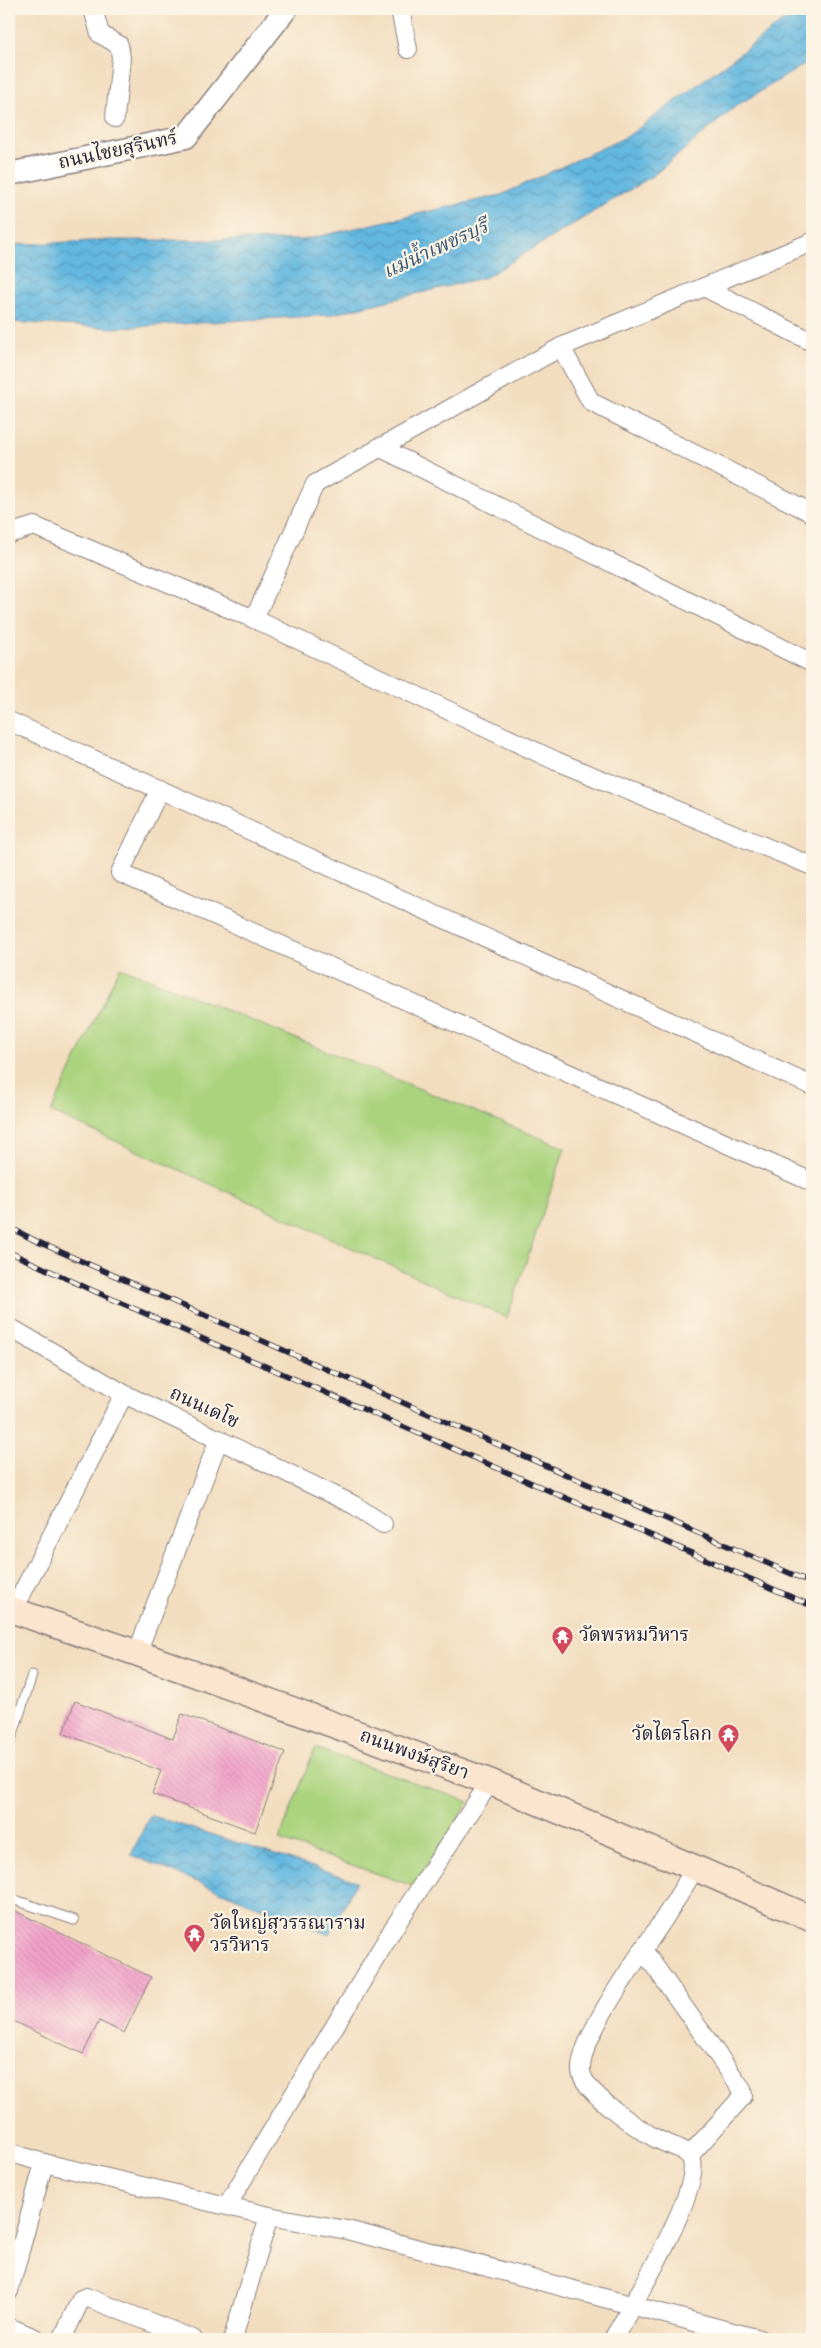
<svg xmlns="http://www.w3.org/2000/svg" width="821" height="2348" font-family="Vollkorn,'Noto Serif Thai',serif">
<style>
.green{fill:#aad37e;stroke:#667a5c}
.water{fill:url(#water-waves);stroke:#426d8e}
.building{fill:url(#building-back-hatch)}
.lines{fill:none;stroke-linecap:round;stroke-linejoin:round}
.service-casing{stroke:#8a807d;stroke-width:11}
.minor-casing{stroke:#8a807d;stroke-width:20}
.tertiary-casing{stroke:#8a807d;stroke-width:25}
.secondary-casing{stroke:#8a807d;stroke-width:28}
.service{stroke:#fff;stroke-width:9}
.minor{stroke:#fff;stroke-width:18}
.tertiary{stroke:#fff;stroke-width:22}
.secondary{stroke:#fce5cf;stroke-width:25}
.rail-casing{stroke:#22223b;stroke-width:5.5}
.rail{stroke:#fcf5e5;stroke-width:4;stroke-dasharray:11;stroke-linecap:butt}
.labels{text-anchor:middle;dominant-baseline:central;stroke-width:4.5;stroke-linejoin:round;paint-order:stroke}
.street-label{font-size:19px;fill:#22223b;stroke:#fcf5e5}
.poi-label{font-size:19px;fill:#22223b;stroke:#fcf5e5;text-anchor:start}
.water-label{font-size:20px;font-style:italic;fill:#395675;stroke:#fcf5e5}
</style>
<defs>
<pattern id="water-waves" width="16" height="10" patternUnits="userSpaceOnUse" patternTransform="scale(1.25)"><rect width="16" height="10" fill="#63b8e0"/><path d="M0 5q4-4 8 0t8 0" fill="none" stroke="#5195b7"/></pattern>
<pattern id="building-back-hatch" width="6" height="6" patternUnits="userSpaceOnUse" patternTransform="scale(1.25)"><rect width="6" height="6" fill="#f2a3ca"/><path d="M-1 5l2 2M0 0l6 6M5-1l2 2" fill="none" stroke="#cf8cae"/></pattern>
</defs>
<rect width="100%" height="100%" fill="#fcf5e5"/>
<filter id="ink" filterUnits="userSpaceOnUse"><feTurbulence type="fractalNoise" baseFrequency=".02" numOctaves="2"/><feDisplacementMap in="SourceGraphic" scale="10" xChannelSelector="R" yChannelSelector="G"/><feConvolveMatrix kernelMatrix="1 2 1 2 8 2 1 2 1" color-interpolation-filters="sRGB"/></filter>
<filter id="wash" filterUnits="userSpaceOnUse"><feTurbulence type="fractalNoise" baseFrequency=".0096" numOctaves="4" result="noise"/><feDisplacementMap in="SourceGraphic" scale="20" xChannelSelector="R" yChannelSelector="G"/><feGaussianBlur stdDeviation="1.12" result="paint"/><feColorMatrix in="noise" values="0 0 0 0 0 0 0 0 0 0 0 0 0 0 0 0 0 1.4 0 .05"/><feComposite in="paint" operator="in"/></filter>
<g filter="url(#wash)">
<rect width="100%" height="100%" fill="#f3ddbf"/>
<g class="green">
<polygon points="120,967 565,1148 507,1318 51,1112"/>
<polygon points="315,1748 469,1802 413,1886 279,1840"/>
</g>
<g class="water">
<polygon points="800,9 812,9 812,60 736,106 654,175 486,277 329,315 114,328 9,322 9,245 110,240 303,240 501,195 628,136"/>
<polygon points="150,1815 357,1881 329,1935 131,1855"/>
</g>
<g id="blocks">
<g class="building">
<polygon points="75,1701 173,1739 182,1714 285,1752 255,1832 152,1794 161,1771 63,1733"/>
<polygon points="9,1908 151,1977 124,2033 99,2021 83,2054 9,2019"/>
</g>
</g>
</g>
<g filter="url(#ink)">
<use href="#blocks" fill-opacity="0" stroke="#8a807d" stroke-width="1"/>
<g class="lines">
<defs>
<g id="service">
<polyline points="9,1746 32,1675"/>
<polyline points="9,1898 74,1920"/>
</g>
<g id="minor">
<polyline points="93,9 100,34 119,45 121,58 115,118"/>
<polyline points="400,9 408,49"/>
<polyline points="704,287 812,342"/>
<polyline points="561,347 591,402 812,513"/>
<polyline points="379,447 812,663"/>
<polyline points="9,534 34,526 254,619 556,761 812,866"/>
<polyline points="254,619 315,484 561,347 812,242"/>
<polyline points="9,721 812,1086"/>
<polyline points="160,789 120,873 812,1182"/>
<polyline points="9,1327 124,1394 354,1505 383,1524"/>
<polyline points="13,1611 124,1394"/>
<polyline points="137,1653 219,1439"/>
<polyline points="643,1950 742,2089 743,2096 690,2155"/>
<polyline points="9,2152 44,2163 269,2216 347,2230 759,2339"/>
<polyline points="228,2204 393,1929 490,1782"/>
<polyline points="9,2291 44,2163"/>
<polyline points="9,2327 37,2339"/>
<polyline points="62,2339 81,2299 86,2297 193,2339"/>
<polyline points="237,2339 233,2338 269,2216"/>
<path d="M613,2339C631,2308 700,2193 692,2161C689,2148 666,2145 655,2138C637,2128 583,2092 581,2071C579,2040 633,1965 651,1938C667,1915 681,1892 695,1868"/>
</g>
<polyline id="tertiary" points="9,174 186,137 286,9"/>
<polyline id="secondary" points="9,1609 137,1653 490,1782 695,1868 812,1919"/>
</defs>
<use href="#service" class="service-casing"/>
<use href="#minor" class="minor-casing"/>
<use href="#tertiary" class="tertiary-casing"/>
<use href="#secondary" class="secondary-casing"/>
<use href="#service" class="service"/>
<use href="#minor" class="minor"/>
<use href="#tertiary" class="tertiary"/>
<use href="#secondary" class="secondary"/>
<defs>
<g id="rail">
<polyline points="9,1227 36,1241 812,1583"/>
<polyline points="9,1252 87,1288 812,1606"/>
</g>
</defs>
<use href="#rail" class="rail-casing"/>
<use href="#rail" class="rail"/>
</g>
</g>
<defs>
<symbol id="temple-pin" viewBox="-11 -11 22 30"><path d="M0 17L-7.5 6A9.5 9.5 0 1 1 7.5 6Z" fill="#d1495b" stroke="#fcf5e5"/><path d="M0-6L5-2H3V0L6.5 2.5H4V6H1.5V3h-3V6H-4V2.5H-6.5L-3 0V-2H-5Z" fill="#fff"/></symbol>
</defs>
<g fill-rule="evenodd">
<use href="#temple-pin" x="550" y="1624" width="25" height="34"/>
<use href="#temple-pin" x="716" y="1722" width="25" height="34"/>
<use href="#temple-pin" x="182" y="1922" width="25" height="34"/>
</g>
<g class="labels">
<g class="street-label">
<text transform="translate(118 151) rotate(-12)">ถนนไชยสุรินทร์</text>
<text transform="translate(204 1408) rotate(25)">ถนนเดโช</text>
<text transform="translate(414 1755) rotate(20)">ถนนพงษ์สุริยา</text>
</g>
<g class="poi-label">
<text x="579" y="1636">วัดพรหมวิหาร</text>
<text x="712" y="1735" text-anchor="end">วัดไตรโลก</text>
<text x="210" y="1924">วัดใหญ่สุวรรณาราม<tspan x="210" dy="22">วรวิหาร</tspan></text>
</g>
<g class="water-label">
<text transform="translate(436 250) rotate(-25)">แม่น้ำเพชรบุรี</text>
</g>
</g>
<rect width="821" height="2348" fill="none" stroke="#fcf5e5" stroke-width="30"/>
</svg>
